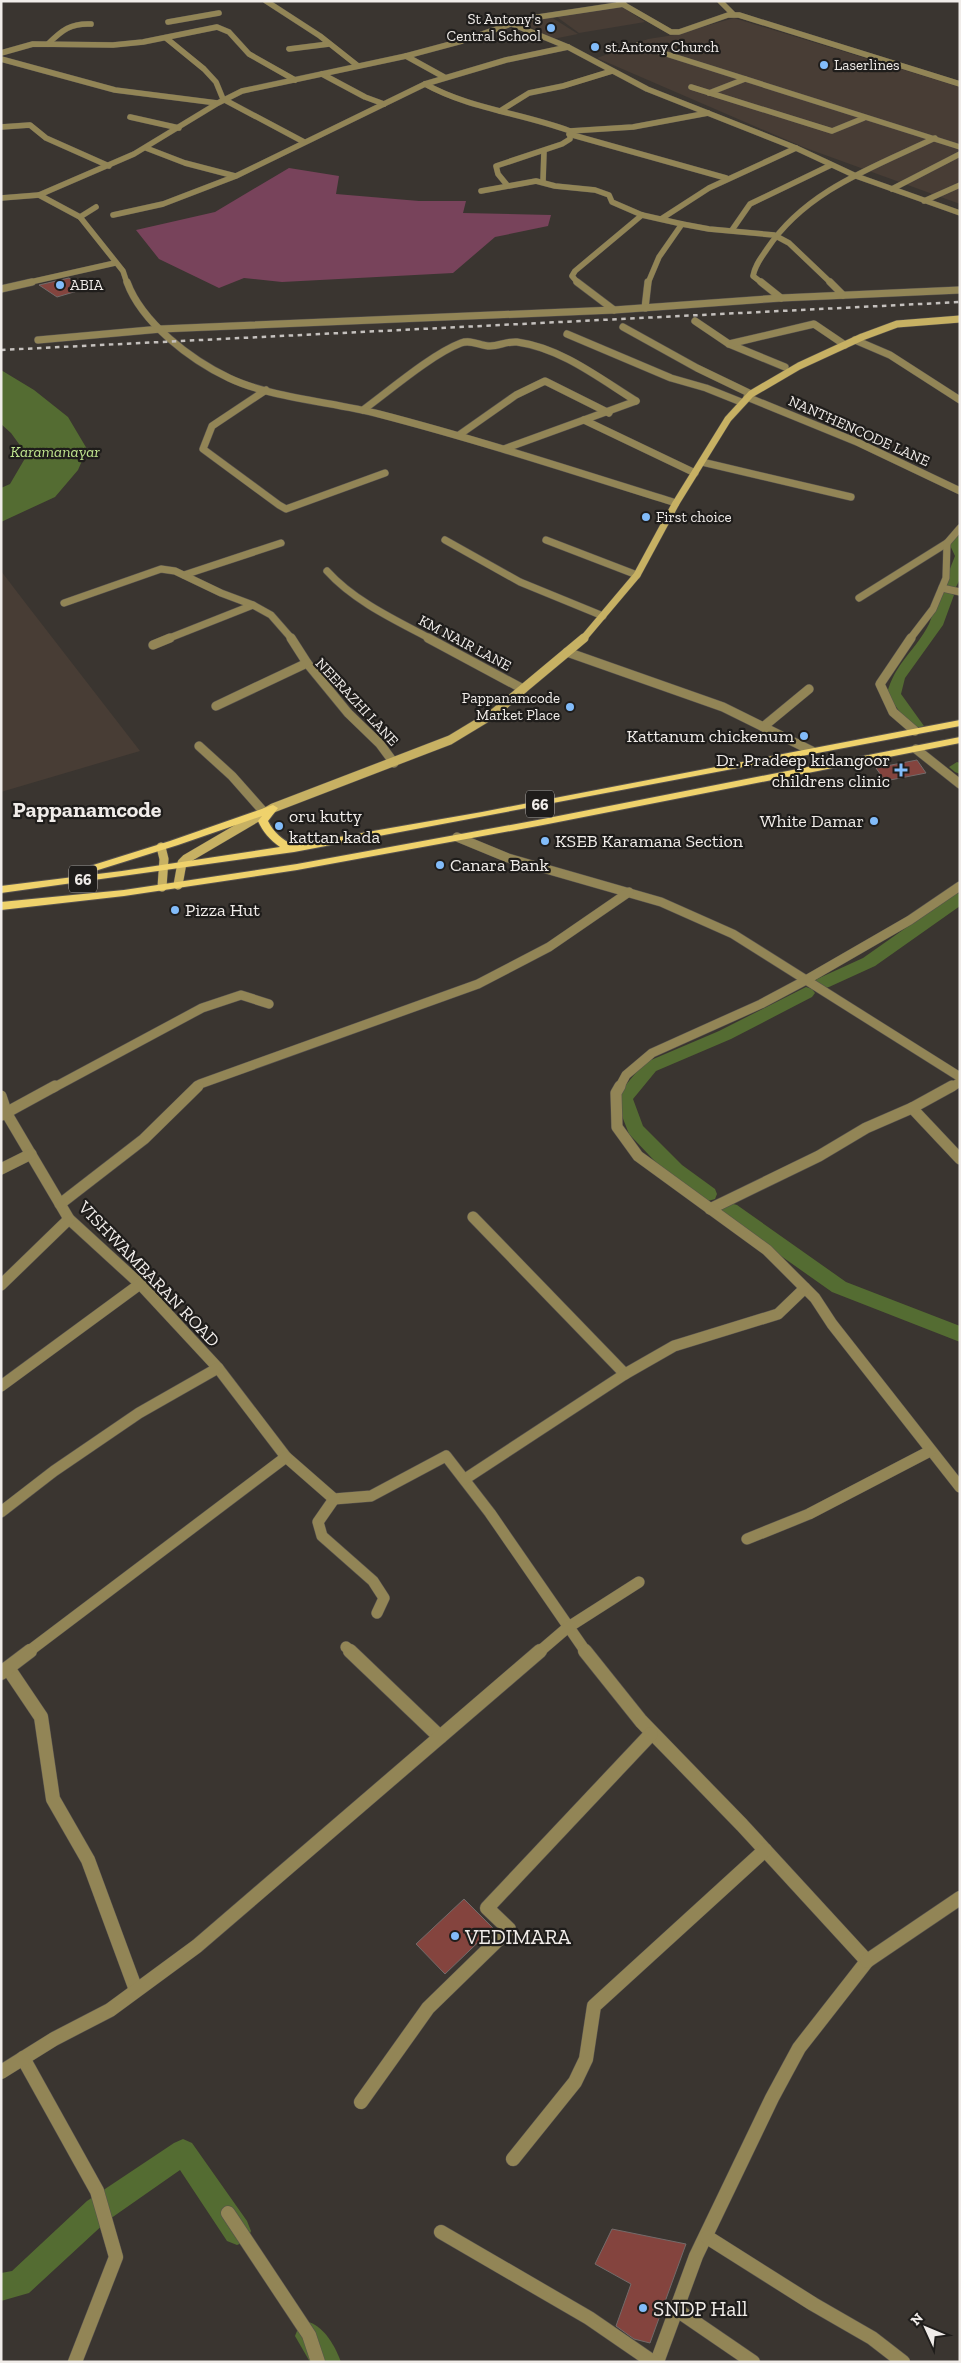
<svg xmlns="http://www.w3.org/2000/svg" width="961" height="2363" font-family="'Zilla Slab',serif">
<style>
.built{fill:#483d35}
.green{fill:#78435b}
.water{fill:#546c32}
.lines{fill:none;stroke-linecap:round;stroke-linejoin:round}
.canal{fill:#546c32;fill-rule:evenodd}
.building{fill:#84443e;stroke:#736b6a}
.minor-far4-casing{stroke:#57524e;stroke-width:6}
.minor-far3-casing{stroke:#57524e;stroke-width:8}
.minor-far2-casing{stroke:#57524e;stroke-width:10}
.minor-far1-casing{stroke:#57524e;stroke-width:12}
.minor-casing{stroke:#57524e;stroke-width:15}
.tertiary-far1-casing{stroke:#57524e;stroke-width:6}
.tertiary-casing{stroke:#57524e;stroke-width:8}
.secondary-far1-casing{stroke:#57524e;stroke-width:8}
.secondary-casing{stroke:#57524e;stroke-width:10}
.primary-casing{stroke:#57524e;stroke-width:2}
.minor-far4{stroke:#928556;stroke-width:5.5}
.minor-far3{stroke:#928556;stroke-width:7}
.minor-far2{stroke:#928556;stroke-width:9}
.minor-far1{stroke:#928556;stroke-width:11}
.minor{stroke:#928556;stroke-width:14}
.tertiary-far1{stroke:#928556;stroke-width:5.5}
.tertiary{stroke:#928556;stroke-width:7}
.secondary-far1{stroke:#c7b163;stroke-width:7}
.secondary{stroke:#c7b163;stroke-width:9}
.primary{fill:#efd26c;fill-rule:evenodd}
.rail{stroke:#c4c0bd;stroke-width:2.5;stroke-dasharray:4.5 4.5;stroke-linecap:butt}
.poi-dot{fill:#82bcfa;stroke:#1f1d1b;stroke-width:2}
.labels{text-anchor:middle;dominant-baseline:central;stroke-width:4.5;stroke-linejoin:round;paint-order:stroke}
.far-poi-label{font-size:15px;fill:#f0ece9;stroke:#1f1d1b;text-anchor:start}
.far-street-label{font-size:15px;fill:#f0ece9;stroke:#1f1d1b}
.far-water-label{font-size:16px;font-style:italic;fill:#bee38d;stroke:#1f1d1b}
.shield{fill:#1f1d1b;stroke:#b1aeab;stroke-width:1}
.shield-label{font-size:16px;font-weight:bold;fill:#f0ece9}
.poi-label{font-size:18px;fill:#f0ece9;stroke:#1f1d1b;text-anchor:start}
.street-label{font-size:18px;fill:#f0ece9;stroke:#1f1d1b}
.near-poi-label{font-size:21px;fill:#f0ece9;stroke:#1f1d1b;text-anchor:start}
.district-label{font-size:22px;font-weight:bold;fill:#f0ece9;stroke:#1f1d1b}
</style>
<rect width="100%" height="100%" fill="#3a3530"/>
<g class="built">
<polygon points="623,7 645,22 579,33 557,17"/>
<polygon points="551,17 578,34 553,39 523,23"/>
<polygon points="734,18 960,87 960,204 803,147 597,58 648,39 674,35"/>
<polygon points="1,571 27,605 140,751 1,792"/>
</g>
<polygon class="green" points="289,168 339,176 336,194 419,201 466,201 463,213 551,215 548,226 495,237 453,273 282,282 244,278 219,288 159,259 136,230 215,212"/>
<polygon class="water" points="1,370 34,390 68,417 87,449 78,470 55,497 1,522 1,488 10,484 27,455 11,433 1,424"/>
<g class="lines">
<g class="canal">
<polygon points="960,535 960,579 956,587 951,588 944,584 955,556 949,543 955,536"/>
<path d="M947,591L954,595L943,625L905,678L901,694L924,726L917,730L912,729L887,694C894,664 916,650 929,624C934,614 935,594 947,591Z"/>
<polygon points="957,762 960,763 960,774 955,772 949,767"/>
<polygon points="960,893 960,906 875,966 829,987 823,989 817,987 814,983 817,979 863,958 954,894"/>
<polygon points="806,987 812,989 815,993 812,997 731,1039 656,1071 633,1099 643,1126 682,1165 715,1189 717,1194 715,1199 708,1201 701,1199 668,1175 629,1134 615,1098 644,1063 719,1031"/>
<polygon points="730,1203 737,1205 846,1282 960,1326 960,1342 832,1292 723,1215 721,1210 723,1205"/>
<polygon points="183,2139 192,2143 247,2221 251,2231 247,2241 237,2245 227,2241 180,2170 107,2221 29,2293 1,2301 1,2273 12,2271 87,2201 174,2143"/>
<path d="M309,2322C325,2328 335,2346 341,2362H310L295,2336L299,2326Z"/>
</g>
</g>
<g class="building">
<polygon points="69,278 84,289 57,297 39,285"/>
<polygon points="917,760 926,773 885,781 876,768"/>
<polygon points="464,1899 493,1928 445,1974 416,1944"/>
<polygon points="612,2229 686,2244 650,2343 634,2339 616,2326 631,2284 595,2264"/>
</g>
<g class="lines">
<defs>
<g id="minor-far4">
<polyline points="266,1 320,36 358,66"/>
<polyline points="720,1 733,14"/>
<polyline points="168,22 219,13"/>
<polyline points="512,24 568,47 647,89 796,148 856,176 960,213"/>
<polyline points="166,38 204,69 216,82 223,99 304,142"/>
<path d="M48,44C62,30 71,23 91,24"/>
<polyline points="638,45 960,147"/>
<polyline points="289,49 329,44"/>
<polyline points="1,53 33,44 113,45 143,42 217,27 229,32 249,54 295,80"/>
<polyline points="406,56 444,77"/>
<polyline points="1,59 115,90 217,103"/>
<polyline points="322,74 365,97 384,104"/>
<path d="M425,84C470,109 522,113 570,131V139L562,144L496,166L498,174L507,185"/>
<polyline points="691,87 832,131 864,118"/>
<polyline points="709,93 745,79"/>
<polyline points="500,111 529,93 563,86 612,71"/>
<polyline points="130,117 179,128"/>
<polyline points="1,127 30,125 46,138 109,166"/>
<polyline points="570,131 633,127 708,113"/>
<polyline points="569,134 726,178"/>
<polyline points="146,148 185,163 235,176"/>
<polyline points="543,181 544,151"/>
<polyline points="892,189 960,154"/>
<polyline points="481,191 536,181 555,186 595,190 609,195 612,202 642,215 682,224 709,229 774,235 789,243 831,283"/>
<polyline points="1,198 39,195"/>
<polyline points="924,201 960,185"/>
<polyline points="113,215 163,204 236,176 425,84 506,60 568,47"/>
<polyline points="80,217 96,207"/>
<polyline points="661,219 709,188 796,148"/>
<polyline points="732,230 750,204 831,165"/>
<polyline points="26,283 115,263"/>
<polyline points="578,283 572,276 575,271 642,215"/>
<polyline points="648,283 659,257 682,224"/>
<path d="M762,283L753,276C755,265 761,258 767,249C806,190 874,167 935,138"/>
</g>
<g id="minor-far3">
<polyline points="577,282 614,310"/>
<polyline points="761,282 781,298"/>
<polyline points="830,282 843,295"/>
<polyline points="1,289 32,282"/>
<polyline points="645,308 648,282"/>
<polyline points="695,321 729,344 785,367"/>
<polyline points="623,327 697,368 751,394"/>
<polyline points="567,334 671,378 706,388 741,402"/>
<polyline points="38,340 161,329 614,310 781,298 960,290"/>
<polyline points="855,340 890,355 960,400"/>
<polyline points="729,344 814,324 845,345"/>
<polyline points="266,390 212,426 203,449 279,505 286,509 385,473"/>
<polyline points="747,397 857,442 960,491"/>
<path d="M363,410C389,391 432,354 461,343C471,339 480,346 490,346C499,346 508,341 517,342C561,348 599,378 636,401"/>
<polyline points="584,420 695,473"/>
<polyline points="459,435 516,395 545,381 609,413"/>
<polyline points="504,449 636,401"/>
<polyline points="702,462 851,497"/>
<polyline points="445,540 520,582 603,616"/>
<polyline points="546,540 637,575"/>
<path d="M327,571C354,601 395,620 431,639"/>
<polyline points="184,575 281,543"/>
<polyline points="942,588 960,592"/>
<polyline points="859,598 947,543"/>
<polyline points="64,603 161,569 175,571 221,593 253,605"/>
<polyline points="167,639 253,605 271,615 292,639"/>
<polyline points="910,639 933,609 946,578 947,543 960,528"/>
</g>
<g id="minor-far2">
<polyline points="291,638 307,663"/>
<polyline points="428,638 523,689"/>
<polyline points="911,638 880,684 893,712 915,731"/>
<polyline points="153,645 170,638"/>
<polyline points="567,652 723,707 812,751"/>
<polyline points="216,706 307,663 348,713 380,744 394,763"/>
<polyline points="763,727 809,689"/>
<polyline points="199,746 232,776 263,811"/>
<polyline points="916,749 960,784"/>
<polyline points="457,837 508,858 661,902 733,934 960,1077"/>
<polyline points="53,1088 202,1008 241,995 269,1004"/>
<polyline points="196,1088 200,1084 478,984 549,947 629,892"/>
<polyline points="619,1088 626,1075 652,1053 761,1004 806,980 910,920 960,886"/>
<polyline points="950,1088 960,1082"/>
</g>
<g id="minor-far1">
<polyline points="1,1096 7,1114 69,1219 140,1284 218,1368 286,1457 334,1499 371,1496 446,1456 490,1513 586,1652"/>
<polyline points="912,1108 960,1159"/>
<polyline points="2,1115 55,1086"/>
<polyline points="1,1169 31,1154"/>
<polyline points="60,1204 144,1139 198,1086"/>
<polyline points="710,1209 819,1156 866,1128 912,1108 952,1086"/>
<polyline points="473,1217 625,1374"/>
<polyline points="1,1285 69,1219"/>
<polyline points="805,1288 815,1298 832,1324 960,1487"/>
<polyline points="1,1386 140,1284"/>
<polyline points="465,1479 625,1374 674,1346 778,1314 805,1288 767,1250 638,1156 617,1127 616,1093 620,1086"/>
<polyline points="334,1499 318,1522 322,1536 373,1581 384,1598 377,1613"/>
<polyline points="1,1512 54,1471 139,1413 218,1368"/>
<polyline points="747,1539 809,1514 930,1451"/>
<polyline points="346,1647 352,1652"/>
<polyline points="28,1652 286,1457"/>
<polyline points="539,1652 567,1628 639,1582"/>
</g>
<g id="minor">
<polyline points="350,1651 440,1737"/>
<polyline points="585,1651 641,1721 742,1825 867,1961 799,2048 772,2098 696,2256 657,2362"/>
<polyline points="8,1668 41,1717 53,1799 88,1860 136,1990"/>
<polyline points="1,1673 30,1651"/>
<polyline points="867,1961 960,1898"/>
<polyline points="23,2058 97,2191 116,2257 75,2362"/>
<polyline points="1,2072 54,2039 110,2010 197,1946 540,1651"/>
<polyline points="361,2102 428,2008 509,1929 487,1908 651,1734"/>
<polyline points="513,2159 575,2082 586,2059 594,2006 765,1850"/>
<polyline points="228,2213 309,2335 318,2362"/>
<polyline points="441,2232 589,2318 653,2362"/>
<polyline points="707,2237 813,2304 872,2338 903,2362"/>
<polyline points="677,2310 753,2362"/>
</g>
<g id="tertiary-far1">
<polyline points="619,2 671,32 679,32 728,15 739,15 960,84"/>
<polyline points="127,283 123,271 80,217 39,195 134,154 218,103 242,91 406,56 462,41 525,19 624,4"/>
</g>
<path id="tertiary" d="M127,282C142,323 191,360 229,378C271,398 333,402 379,414C479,440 577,472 676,503"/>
<polyline id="secondary-far1" points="583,639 637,575 676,503 728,419 751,394 799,366 862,337 897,324 960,319"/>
<g id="secondary">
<polyline points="161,847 164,859 162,887"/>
<polyline points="178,885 182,863 186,859 273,808 450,740 493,714 584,638"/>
</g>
<g id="primary">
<path d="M960,720V726L294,852L1,893V886L122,871L280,847C270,840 263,832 258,821L262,816L178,845L82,875L78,876L73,873L74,871L170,841L273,805L278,808L268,821C274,833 282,839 293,845L482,812Z"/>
<polygon points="960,737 960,743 543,825 297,870 124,896 1,910 1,902 124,890 297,864 543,819"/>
</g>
</defs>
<use href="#minor-far4" class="minor-far4-casing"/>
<use href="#minor-far3" class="minor-far3-casing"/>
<use href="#minor-far2" class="minor-far2-casing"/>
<use href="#minor-far1" class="minor-far1-casing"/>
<use href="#minor" class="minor-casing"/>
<use href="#tertiary-far1" class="tertiary-far1-casing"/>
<use href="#tertiary" class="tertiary-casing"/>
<use href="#secondary-far1" class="secondary-far1-casing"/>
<use href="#secondary" class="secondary-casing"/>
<use href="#primary" class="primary-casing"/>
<use href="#minor-far4" class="minor-far4"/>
<use href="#minor-far3" class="minor-far3"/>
<use href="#minor-far2" class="minor-far2"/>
<use href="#minor-far1" class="minor-far1"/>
<use href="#minor" class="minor"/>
<use href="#tertiary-far1" class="tertiary-far1"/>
<use href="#tertiary" class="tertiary"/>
<use href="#secondary-far1" class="secondary-far1"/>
<use href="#secondary" class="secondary"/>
<use href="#primary" class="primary"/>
<polyline class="rail" points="1,350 960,302"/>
</g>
<g class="poi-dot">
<circle cx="551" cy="28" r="5"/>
<circle cx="595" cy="47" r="5"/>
<circle cx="824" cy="65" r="5"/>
<circle cx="60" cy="285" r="5"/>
<circle cx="646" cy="517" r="5"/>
<circle cx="570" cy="707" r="5"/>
<circle cx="804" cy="736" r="5"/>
<path d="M898.5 762.5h5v5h5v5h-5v5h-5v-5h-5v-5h5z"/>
<circle cx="874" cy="821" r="5"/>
<circle cx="279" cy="826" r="5"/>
<circle cx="545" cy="841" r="5"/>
<circle cx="440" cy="865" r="5"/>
<circle cx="175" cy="910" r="5"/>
<circle cx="455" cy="1936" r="5"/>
<circle cx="643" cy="2308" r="5"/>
</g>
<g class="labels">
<g class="far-poi-label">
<text x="541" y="19" text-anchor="end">St Antony's<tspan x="541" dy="17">Central School</tspan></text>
<text x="605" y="47">st.Antony Church</text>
<text x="834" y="65">Laserlines</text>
<text x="70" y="285">ABIA</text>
<text x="656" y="517">First choice</text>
<text x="560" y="698" text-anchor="end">Pappanamcode<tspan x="560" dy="17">Market Place</tspan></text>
</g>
<g class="far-street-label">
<text transform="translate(859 431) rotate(24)">NANTHENCODE LANE</text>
<text transform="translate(465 643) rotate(28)">KM NAIR LANE</text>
<text transform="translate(357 702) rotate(47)">NEERAZHI LANE</text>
</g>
<g class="far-water-label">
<text x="55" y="451">Karamanayar</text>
</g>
<g class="shield">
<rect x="526" y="790.5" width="28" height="27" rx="4"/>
<rect x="69" y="865.5" width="28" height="27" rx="4"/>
</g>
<g class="shield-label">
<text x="540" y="804">66</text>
<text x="83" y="879">66</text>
</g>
<g class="poi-label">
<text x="794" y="736" text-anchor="end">Kattanum chickenum</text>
<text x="890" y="760" text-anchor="end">Dr. Pradeep kidangoor<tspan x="890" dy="21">childrens clinic</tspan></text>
<text x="289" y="816">oru kutty<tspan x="289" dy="21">kattan kada</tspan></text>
<text x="864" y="821" text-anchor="end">White Damar</text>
<text x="555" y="841">KSEB Karamana Section</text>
<text x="450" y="865">Canara Bank</text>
<text x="185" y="910">Pizza Hut</text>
</g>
<g class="street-label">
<text transform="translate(149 1274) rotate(46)">VISHWAMBARAN ROAD</text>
</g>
<g class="near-poi-label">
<text x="465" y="1936">VEDIMARA</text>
<text x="653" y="2308">SNDP Hall</text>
</g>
<g class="district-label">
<text x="87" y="809">Pappanamcode</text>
</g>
</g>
<rect width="961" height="2363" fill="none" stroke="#f0ece9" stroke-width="5"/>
<g transform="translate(926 2328) rotate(314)" stroke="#1f1d1b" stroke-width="4" paint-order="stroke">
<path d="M0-4L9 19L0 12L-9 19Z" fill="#f0ece9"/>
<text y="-8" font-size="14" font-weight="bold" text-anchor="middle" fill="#f0ece9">N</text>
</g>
</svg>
